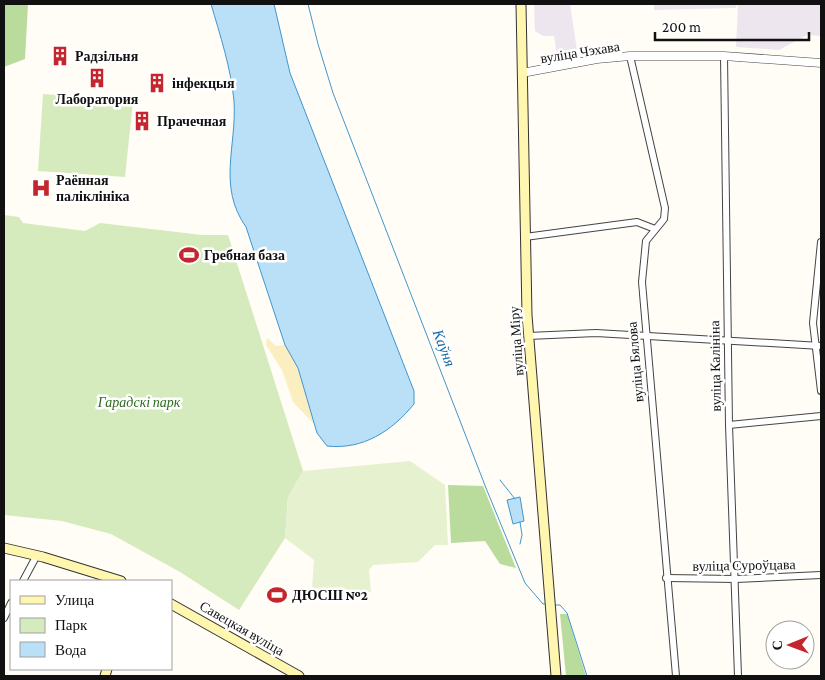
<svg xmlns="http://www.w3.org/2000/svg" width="825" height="680" font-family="'Crimson Pro',serif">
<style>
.industrial{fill:#eee6ef}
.green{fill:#d5ebbd}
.forest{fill:#b9dc9c}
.sand{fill:#fbeec1}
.pitch{fill:#e6f2cf}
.water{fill:#b9e0f7;stroke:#3f96cf}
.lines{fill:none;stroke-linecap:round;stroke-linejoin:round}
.stream{stroke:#3f96cf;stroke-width:1}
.minor-casing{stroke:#444;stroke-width:8}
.tertiary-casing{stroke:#444;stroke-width:9}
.secondary-casing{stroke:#333;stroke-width:11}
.minor{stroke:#fff;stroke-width:6}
.tertiary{stroke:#fff;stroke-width:8}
.secondary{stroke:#fff6b0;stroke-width:9}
.labels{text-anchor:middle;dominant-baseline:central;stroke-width:5;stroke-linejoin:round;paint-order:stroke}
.street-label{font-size:14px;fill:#111;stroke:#fff}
.poi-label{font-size:14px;font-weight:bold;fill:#111;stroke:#fff;text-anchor:start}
.park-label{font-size:14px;font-style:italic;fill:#2f6b1f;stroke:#fff}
.water-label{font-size:15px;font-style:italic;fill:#1768a6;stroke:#fff}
</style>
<rect width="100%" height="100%" fill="#fffdf5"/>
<g class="industrial">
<polygon points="534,4 570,4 578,57 558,62 554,36 543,36 535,31"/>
<polygon points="654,4 737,4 736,8 654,10"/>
<polygon points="738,4 821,4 821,36 807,35 779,50 736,47"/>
</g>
<g class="green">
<polygon points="43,94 133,101 125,177 38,171"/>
<polygon points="4,215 19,217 23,223 85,231 100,223 202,235 228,235 303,471 288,497 285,538 239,610 180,572 111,534 62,521 4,515"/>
</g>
<g class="forest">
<polygon points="4,4 28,4 25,59 4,67"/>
<polygon points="448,485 483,486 516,568 500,564 485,541 451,543"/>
<polygon points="560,614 567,614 586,676 566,676"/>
</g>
<polygon class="sand" points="267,338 276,346 285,345 298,368 314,424 293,402 282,370 266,345"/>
<polygon class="pitch" points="410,461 445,485 448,545 435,545 418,562 373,565 369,570 371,592 312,588 314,560 285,538 288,497 303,471"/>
<g class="water">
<path d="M211,4H274L290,73L414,391V404C392,431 363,450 327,446L317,433L298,368L285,345L246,227C217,186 237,146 234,101C231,68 220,35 211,4Z"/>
<polygon points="520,497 524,521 513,524 507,500"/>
</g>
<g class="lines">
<g class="stream">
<polyline points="308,4 318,44 333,93 486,488 525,583 543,604 546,604"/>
<polyline points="500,480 515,499"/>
<polyline points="520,522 522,535 520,544"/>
<polyline points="555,605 560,605 567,613 587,676"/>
</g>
<defs>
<g id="minor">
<polyline points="630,56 665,208 664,219 646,241 642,282 676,676"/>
<polyline points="724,56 729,425 738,676"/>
<polyline points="525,237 637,222 655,229"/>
<polyline points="821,242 813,323 821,391"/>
<polyline points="528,336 596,333 821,346"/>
<polyline points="729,425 821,416"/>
<polyline points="666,578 736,579 821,575"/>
<polyline points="23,581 37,555"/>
<polyline points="4,618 11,603"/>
</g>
<polyline id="tertiary" points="522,73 597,59 630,56 724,56 821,63"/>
<g id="secondary">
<polyline points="521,4 527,315 556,676"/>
<polyline points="4,548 43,557 121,581"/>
<polyline points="171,604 299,676"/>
<polyline points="105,676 107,669"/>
</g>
</defs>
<use href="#minor" class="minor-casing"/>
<use href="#tertiary" class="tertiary-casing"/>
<use href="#secondary" class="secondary-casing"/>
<use href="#minor" class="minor"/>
<use href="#tertiary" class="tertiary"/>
<use href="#secondary" class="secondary"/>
</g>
<defs>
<symbol id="building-bare" viewBox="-9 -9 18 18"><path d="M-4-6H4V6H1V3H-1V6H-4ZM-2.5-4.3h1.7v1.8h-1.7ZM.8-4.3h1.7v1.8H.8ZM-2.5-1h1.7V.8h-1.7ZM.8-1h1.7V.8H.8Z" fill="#c4262e" stroke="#fff" stroke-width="2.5" paint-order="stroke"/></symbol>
<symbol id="hospital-bare" viewBox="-9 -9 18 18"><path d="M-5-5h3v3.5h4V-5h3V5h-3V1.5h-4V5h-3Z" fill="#c4262e" stroke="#fff" stroke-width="2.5" paint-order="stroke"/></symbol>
<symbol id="stadium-bare" viewBox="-9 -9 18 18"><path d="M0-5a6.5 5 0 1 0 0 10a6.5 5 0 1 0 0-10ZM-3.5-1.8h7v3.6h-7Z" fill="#c4262e" stroke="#fff" stroke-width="2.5" paint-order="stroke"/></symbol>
</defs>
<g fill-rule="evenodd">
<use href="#building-bare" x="46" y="42" width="28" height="28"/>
<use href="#building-bare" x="83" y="64" width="28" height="28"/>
<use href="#building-bare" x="143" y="69" width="28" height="28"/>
<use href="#building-bare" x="128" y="107" width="28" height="28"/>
<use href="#hospital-bare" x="27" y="174" width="28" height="28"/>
<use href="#stadium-bare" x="175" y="241" width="28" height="28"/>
<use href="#stadium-bare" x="263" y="581" width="28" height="28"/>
</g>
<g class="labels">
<g class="street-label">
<text transform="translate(580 52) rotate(-9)">вуліца Чэхава</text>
<text transform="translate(516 341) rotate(-94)">вуліца Міру</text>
<text transform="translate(635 362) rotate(-95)">вуліца Бялова</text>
<text transform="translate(715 366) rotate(-91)">вуліца Калініна</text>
<text transform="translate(744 565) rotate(-1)">вуліца Суроўцава</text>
<text transform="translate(242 628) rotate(30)">Савецкая вуліца</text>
</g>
<g class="poi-label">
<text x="75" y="56">Радзільня</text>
<text x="172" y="83">інфекцыя</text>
<text x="97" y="99" text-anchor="middle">Лаборатория</text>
<text x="157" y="121">Прачечная</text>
<text x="56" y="180">Раённая<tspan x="56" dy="16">паліклініка</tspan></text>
<text x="204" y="255">Гребная база</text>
<text x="292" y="595">ДЮСШ №2</text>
</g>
<g class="park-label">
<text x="139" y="402">Гарадскі парк</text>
</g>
<g class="water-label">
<text transform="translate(444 348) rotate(69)">Каўня</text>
</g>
</g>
<rect width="825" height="680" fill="none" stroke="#111111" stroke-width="10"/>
<rect x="10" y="580" width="162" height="90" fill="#ffffff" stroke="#a0a0a0"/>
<rect x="20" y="596" width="25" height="8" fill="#fff6b0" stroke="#a0a0a0"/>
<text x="55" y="605" font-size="15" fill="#111111">Улица</text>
<rect x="20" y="618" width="25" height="15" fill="#d5ebbd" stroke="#a0a0a0"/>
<text x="55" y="630" font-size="15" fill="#111111">Парк</text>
<rect x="20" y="642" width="25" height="15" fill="#b9e0f7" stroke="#a0a0a0"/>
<text x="55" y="655" font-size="15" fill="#111111">Вода</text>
<g transform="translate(790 645) rotate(269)"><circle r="24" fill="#ffffff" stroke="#a0a0a0"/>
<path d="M0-4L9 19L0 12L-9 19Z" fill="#c4262e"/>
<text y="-8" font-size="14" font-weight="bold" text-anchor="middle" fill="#111111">С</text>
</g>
<path d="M655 32v8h154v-8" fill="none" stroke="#111111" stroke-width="2.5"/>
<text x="662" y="32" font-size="15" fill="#111111" stroke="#ffffff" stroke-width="4" paint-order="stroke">200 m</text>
</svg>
